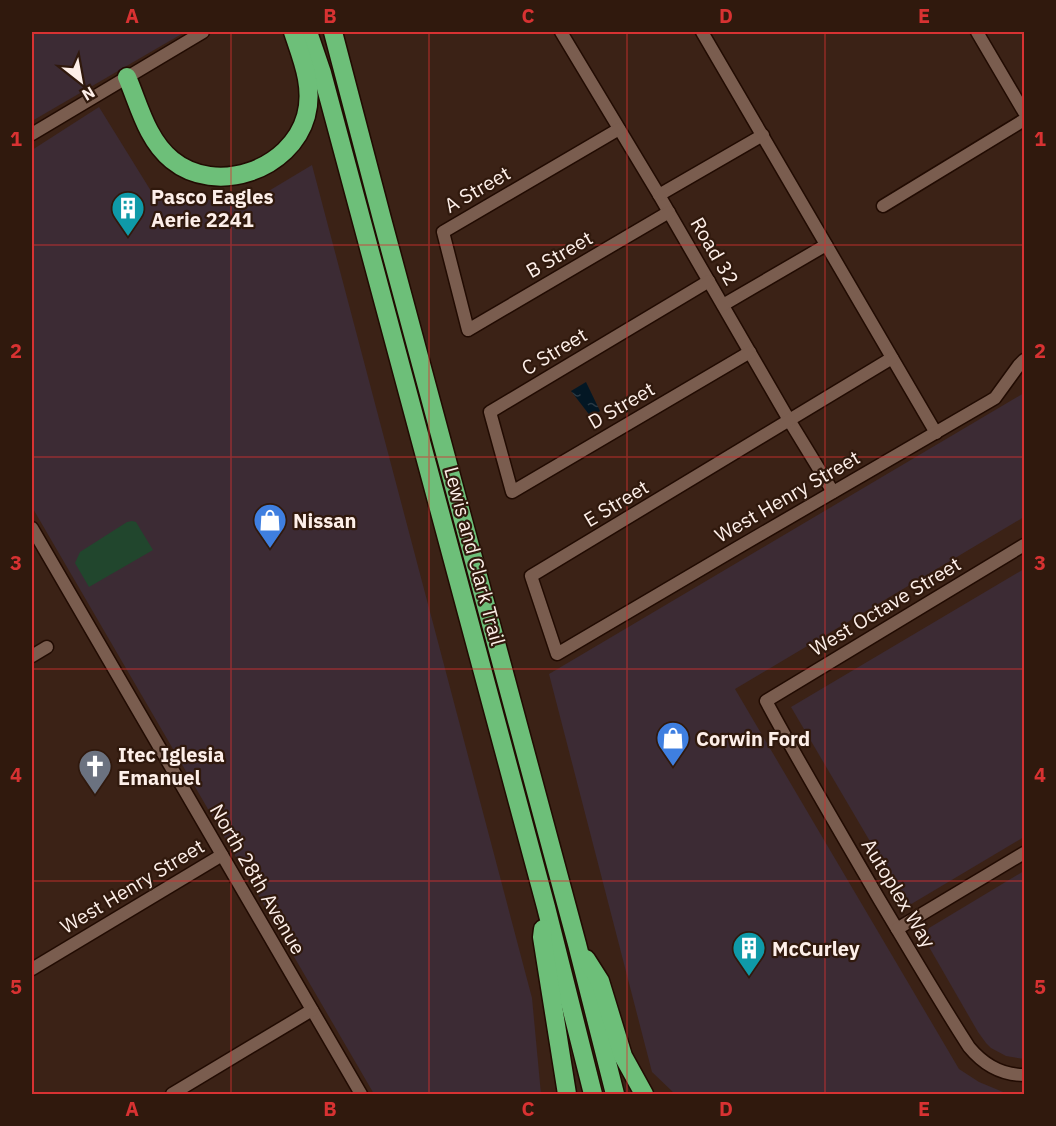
<svg xmlns="http://www.w3.org/2000/svg" width="1056" height="1126" font-family="'IBM Plex Sans',sans-serif">
<style>
.commercial{fill:#3c2b34}
.green{fill:#21462d}
.water{fill:url(#water-ripples)}
.lines{fill:none;stroke-linecap:round;stroke-linejoin:round}
.minor-casing{stroke:#210b02;stroke-width:15}
.highway-casing{stroke:#210b02;stroke-width:21}
.minor{stroke:#7a5d4f;stroke-width:12}
.highway{stroke:#6dbf79;stroke-width:18}
.grid{fill:none;stroke:#d83232;stroke-width:1.5;stroke-opacity:0.55}
.labels{text-anchor:middle;dominant-baseline:central;stroke-width:4.5;stroke-linejoin:round;paint-order:stroke}
.street-label{font-size:20px;fill:#fdefe9;stroke:#30190d}
.poi-label{font-size:20px;font-weight:bold;fill:#fdefe9;stroke:#30190d;text-anchor:start}
.neatline{fill:none;stroke:#d83232;stroke-width:2}
.grid-label{font-size:20px;text-anchor:middle;font-weight:bold;fill:#d83232}
</style>
<defs>
<pattern id="water-ripples" width="26" height="14" patternUnits="userSpaceOnUse" patternTransform="scale(1.5)"><rect width="26" height="14" fill="#031724"/><path d="M2 4q2-2 4 0t4 0M15 11q2-2 4 0t4 0" fill="none" stroke="#293944"/></pattern>
</defs>
<rect width="100%" height="100%" fill="#3b2216"/>
<g class="commercial">
<polygon points="32,32 185,32 32,121"/>
<polygon points="99,107 151,191 245,205 312,165 532,998 541,1094 374,1094 32,507 32,150"/>
<polygon points="1024,393 1024,517 735,689 959,1069 979,1082 1008,1094 675,1094 652,1072 549,674"/>
<polygon points="1024,569 1024,837 908,906 791,707"/>
<polygon points="1024,871 1024,1059 1006,1056 991,1048 986,1043 978,1032 925,940 929,928"/>
</g>
<polygon class="green" points="132,521 136,522 153,550 89,587 75,563 80,552 127,522"/>
<polygon class="water" points="586,382 600,411 591,417 571,391"/>
<g class="lines">
<defs>
<g id="minor">
<polyline points="561,32 659,195 789,420 833,492"/>
<polyline points="702,32 936,433"/>
<polyline points="977,32 1024,112"/>
<polyline points="619,129 443,232 468,330 669,212"/>
<polyline points="32,134 203,32"/>
<polyline points="659,195 763,135"/>
<polyline points="883,206 1024,120"/>
<polyline points="709,281 490,412 512,492 750,352"/>
<polyline points="723,305 826,245"/>
<polyline points="892,358 531,576 557,654 737,548 990,401 995,398 1019,365 1024,360"/>
<polyline points="32,528 361,1094"/>
<path d="M1024,545L766,701C802,768 841,833 879,899C909,949 938,999 969,1047C983,1064 1002,1075 1024,1075"/>
<polyline points="32,656 47,647"/>
<polyline points="897,929 1024,853"/>
<polyline points="32,969 222,855"/>
<polyline points="172,1094 312,1010"/>
</g>
<g id="highway">
<polyline points="308,32 322,73 546,907 593,1094"/>
<polyline points="333,32 382,219 577,944 615,1094"/>
<path d="M127,77C139,105 147,140 172,160C216,196 291,170 306,116C314,87 302,59 293,32"/>
<polyline points="543,929 542,937 567,1094"/>
<polyline points="586,959 600,981 623,1056 644,1094"/>
</g>
</defs>
<use href="#minor" class="minor-casing"/>
<use href="#highway" class="highway-casing"/>
<use href="#minor" class="minor"/>
<use href="#highway" class="highway"/>
</g>
<path class="grid" d="M231,32V1094M429,32V1094M627,32V1094M825,32V1094M32,245H1024M32,457H1024M32,669H1024M32,881H1024"/>
<defs>
<symbol id="building-pin" viewBox="-11 -11 22 30"><path d="M0 17L-7.5 6A9.5 9.5 0 1 1 7.5 6Z" fill="#0f9aa8" stroke="#30190d"/><path d="M-4-6H4V6H1V3H-1V6H-4ZM-2.5-4.3h1.7v1.8h-1.7ZM.8-4.3h1.7v1.8H.8ZM-2.5-1h1.7V.8h-1.7ZM.8-1h1.7V.8H.8Z" fill="#fff"/></symbol>
<symbol id="shop-pin" viewBox="-11 -11 22 30"><path d="M0 17L-7.5 6A9.5 9.5 0 1 1 7.5 6Z" fill="#3f7fe0" stroke="#30190d"/><path d="M-5-2.5h2.3a2.7 3.5 0 0 1 5.4 0H5L5.5 6h-11ZM-1.5-2.5h3a1.5 2.3 0 0 0-3 0Z" fill="#fff"/></symbol>
<symbol id="church-pin" viewBox="-11 -11 22 30"><path d="M0 17L-7.5 6A9.5 9.5 0 1 1 7.5 6Z" fill="#6b7280" stroke="#30190d"/><path d="M-1.2-6h2.4v3.5h3.3v2.4h-3.3V6h-2.4V-.1h-3.3v-2.4h3.3Z" fill="#fff"/></symbol>
</defs>
<g fill-rule="evenodd">
<use href="#building-pin" x="109" y="189" width="38" height="52"/>
<use href="#shop-pin" x="251" y="501" width="38" height="52"/>
<use href="#shop-pin" x="654" y="719" width="38" height="52"/>
<use href="#church-pin" x="76" y="747" width="38" height="52"/>
<use href="#building-pin" x="730" y="929" width="38" height="52"/>
</g>
<g class="labels">
<g class="street-label">
<text transform="translate(477 189) rotate(-30)">A Street</text>
<text transform="translate(715 251) rotate(60)">Road 32</text>
<text transform="translate(559 254) rotate(-30)">B Street</text>
<text transform="translate(554 351) rotate(-31)">C Street</text>
<text transform="translate(621 405) rotate(-30)">D Street</text>
<text transform="translate(787 496) rotate(-30)">West Henry Street</text>
<text transform="translate(616 503) rotate(-31)">E Street</text>
<text transform="translate(475 556) rotate(75)">Lewis and Clark Trail</text>
<text transform="translate(885 606) rotate(-31)">West Octave Street</text>
<text transform="translate(258 879) rotate(60)">North 28th Avenue</text>
<text transform="translate(132 886) rotate(-31)">West Henry Street</text>
<text transform="translate(899 893) rotate(59)">Autoplex Way</text>
</g>
<g class="poi-label">
<text x="151" y="196">Pasco Eagles<tspan x="151" dy="23">Aerie 2241</tspan></text>
<text x="293" y="520">Nissan</text>
<text x="696" y="738">Corwin Ford</text>
<text x="118" y="754">Itec Iglesia<tspan x="118" dy="23">Emanuel</tspan></text>
<text x="772" y="948">McCurley</text>
</g>
</g>
<rect width="1056" height="1126" fill="none" stroke="#30190d" stroke-width="66"/>
<g transform="translate(81 81) rotate(149)" stroke="#30190d" stroke-width="4.5" paint-order="stroke">
<path d="M0-4.5L10 22L0 15L-10 22Z" fill="#fdefe9"/>
<text y="-9" font-size="16" font-weight="bold" text-anchor="middle" fill="#fdefe9">N</text>
</g>
<rect x="33" y="33" width="990" height="1060" class="neatline"/>
<g class="grid-label">
<text x="132" y="23">A</text>
<text x="330" y="23">B</text>
<text x="528" y="23">C</text>
<text x="726" y="23">D</text>
<text x="924" y="23">E</text>
<text x="16" y="146">1</text>
<text x="1040" y="146">1</text>
<text x="16" y="358">2</text>
<text x="1040" y="358">2</text>
<text x="16" y="570">3</text>
<text x="1040" y="570">3</text>
<text x="16" y="782">4</text>
<text x="1040" y="782">4</text>
<text x="16" y="994">5</text>
<text x="1040" y="994">5</text>
<text x="132" y="1116">A</text>
<text x="330" y="1116">B</text>
<text x="528" y="1116">C</text>
<text x="726" y="1116">D</text>
<text x="924" y="1116">E</text>
</g>
</svg>
